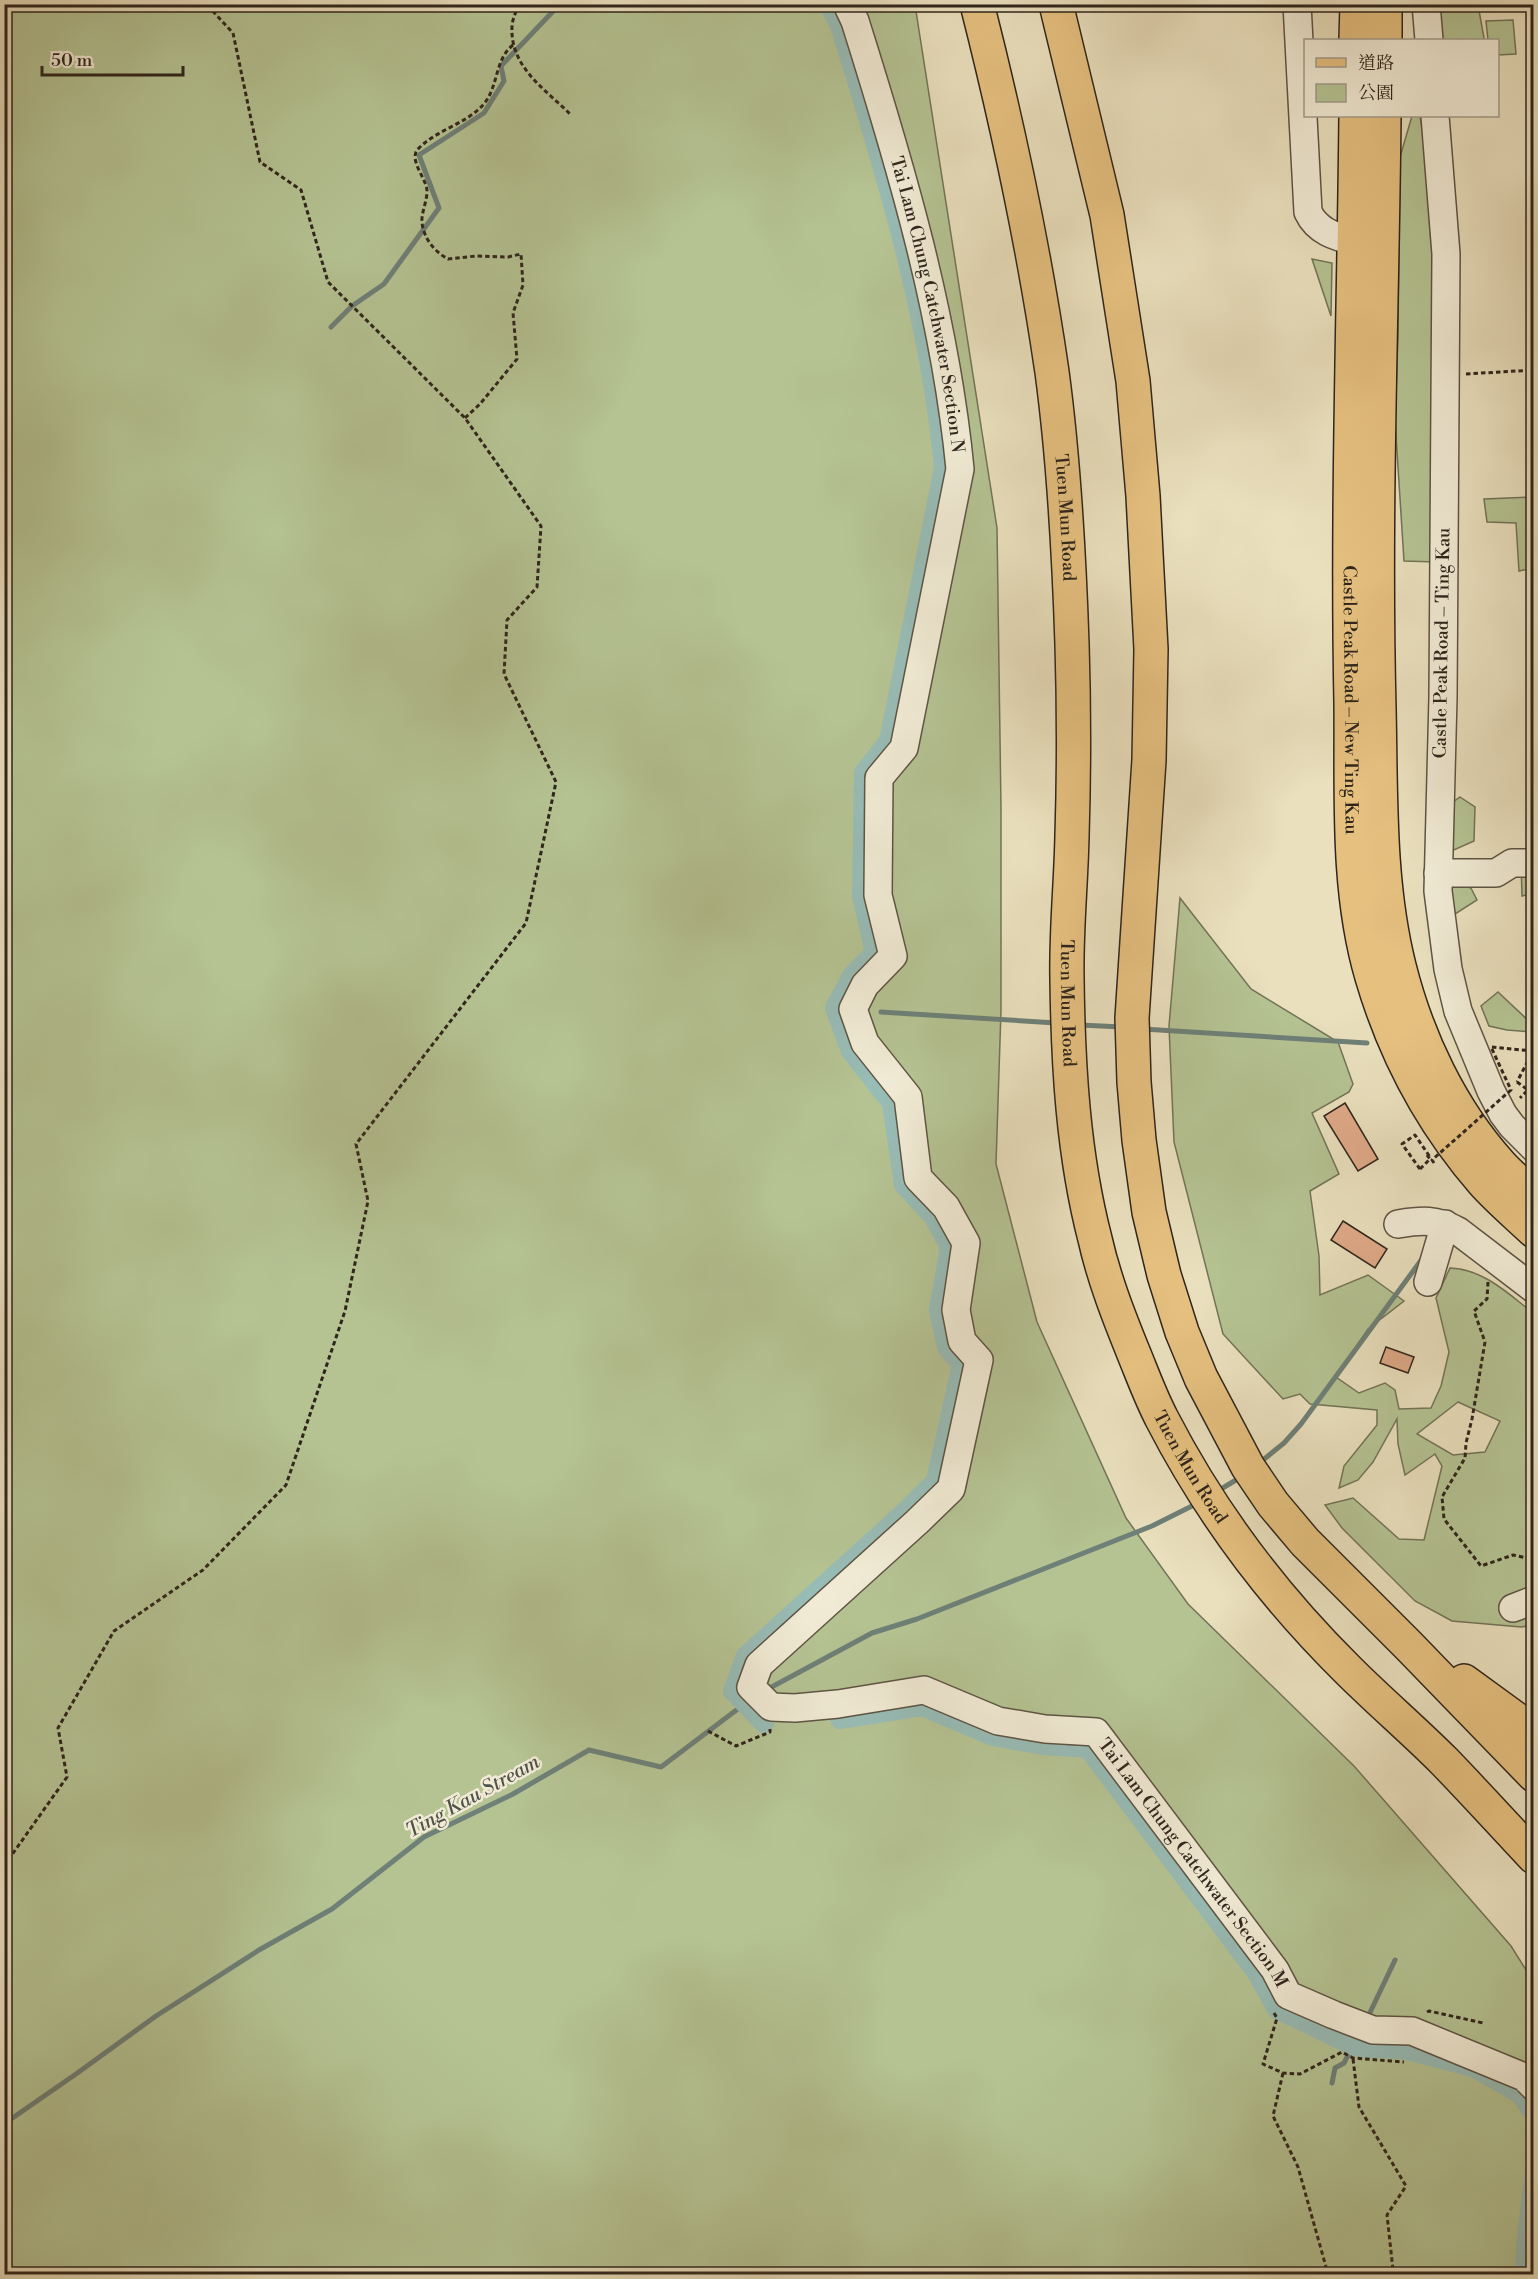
<svg xmlns="http://www.w3.org/2000/svg" width="1538" height="2279" font-family="'Libre Bodoni','Noto Serif TC',serif">
<style>
.green{fill:#b5c393;stroke:#727458;stroke-width:1.5;fill-rule:evenodd}
.lines{fill:none;stroke-linecap:round;stroke-linejoin:round}
.stream{stroke:#6e8078;stroke-width:5}
.canal{stroke:#98bcb6;stroke-width:20}
.building{fill:#e0aa89;stroke:#2f251c;stroke-width:1.5}
.minor-casing{stroke:#5e5444;stroke-width:30}
.major-casing{stroke:#2f251c;stroke-width:36}
.highway-casing{stroke:#2f251c;stroke-width:36}
.path{stroke:#2f251c;stroke-width:3;stroke-dasharray:4.5 3;stroke-linecap:butt}
.minor{stroke:#f1ebd5;stroke-width:27}
.major{stroke:#e5c07f;stroke-width:33}
.highway{stroke:#e5c07f;stroke-width:33}
.path-bridge{stroke:#2f251c;stroke-width:3;stroke-dasharray:4.5 3;stroke-linecap:butt}
.labels{text-anchor:middle;dominant-baseline:central;stroke-width:5;stroke-linejoin:round;paint-order:stroke}
.street-label{font-size:18px;fill:#2f251c;stroke:#f1ebd5}
.water-label{font-size:20px;font-style:italic;fill:#4e524a;stroke:#f1ebd5}
</style>
<rect width="100%" height="100%" fill="#eae0be"/>
<filter id="stains"><feTurbulence type="fractalNoise" baseFrequency=".00333" numOctaves="4"/><feColorMatrix values="0 0 0 0 .2 0 0 0 0 .09 0 0 0 0 .02 0 0 0 .5 -.17"/></filter>
<radialGradient id="worn" r=".72"><stop offset=".6" stop-color="#630" stop-opacity="0"/><stop offset="1" stop-color="#630" stop-opacity=".3"/></radialGradient>
<g class="green">
<polygon points="4,5 915,5 997,528 1001,808 1001,1010 996,1164 1037,1322 1126,1518 1188,1604 1354,1766 1511,1946 1533,1981 1533,2274 5,2274"/>
<polygon points="1440,5 1478,5 1484,38 1481,40 1442,40"/>
<polygon points="1513,20 1516,54 1498,55 1498,40 1488,40 1486,21"/>
<polygon points="1412,116 1420,116 1425,145 1432,239 1436,562 1404,561 1395,420 1398,336 1400,157"/>
<polygon points="1312,259 1332,263 1331,316"/>
<polygon points="1531,497 1534,506 1533,568 1519,571 1516,523 1487,522 1484,499"/>
<polygon points="1460,797 1475,807 1474,841 1447,853 1431,818"/>
<polygon points="1521,863 1533,864 1533,893 1522,896"/>
<polygon points="1448,881 1471,888 1477,900 1452,916"/>
<path d="M1180,898L1251,989L1338,1042L1353,1084L1349,1092L1312,1113L1339,1174L1310,1191L1319,1256L1320,1295L1368,1275L1404,1301L1368,1329L1336,1377L1359,1393L1385,1383L1395,1390L1399,1409L1431,1408L1441,1386L1449,1352L1436,1298L1450,1268C1483,1269 1509,1294 1533,1313V1625L1521,1627L1452,1621L1415,1601L1342,1528L1325,1505L1353,1498L1399,1539L1424,1540L1442,1466L1435,1454L1405,1475L1398,1444L1397,1419L1373,1462L1358,1480L1339,1488L1344,1466L1377,1425V1410L1310,1404L1300,1394L1283,1399L1223,1334L1174,1142L1169,1026ZM1458,1402L1500,1421L1485,1452L1453,1455L1417,1434Z"/>
<polygon points="1498,992 1533,1025 1533,1037 1531,1032 1507,1030 1489,1026 1481,1006"/>
</g>
<g class="lines">
<g class="stream">
<polyline points="331,327 352,306 384,284 439,208 419,155 484,113 504,81 501,66 560,4"/>
<polyline points="881,1012 1056,1023"/>
<polyline points="1080,1025 1122,1027"/>
<polyline points="1143,1029 1367,1043"/>
<polyline points="1258,1464 1284,1443 1301,1424 1422,1259"/>
<polyline points="1216,1492 1241,1477"/>
<polyline points="766,1690 872,1633 917,1619 1152,1526 1198,1503"/>
<polyline points="1366,2021 1395,1960"/>
<polyline points="1332,2083 1335,2068 1344,2063 1359,2034"/>
<polyline points="4,2120 11,2119 76,2074 156,2016 259,1950 332,1909 424,1837 513,1794 589,1750 661,1767 751,1699"/>
</g>
<g class="canal">
<polyline points="840,1719 922,1706 993,1736 1043,1745 1088,1748 1257,1973 1277,2009 1354,2046 1368,2048 1403,2049 1473,2067 1519,2093 1534,2113"/>
<path d="M764,1723L733,1691L746,1656L906,1511L936,1481L962,1364L947,1348L939,1310L950,1247L933,1216L904,1185L892,1103L851,1051L835,1008L852,976L875,952L862,896L864,773L889,741L944,468C930,317 885,170 840,26L829,4"/>
<polyline points="1525,2274 1526,2244 1534,2178"/>
</g>
</g>
<g class="building">
<polygon points="1345,1103 1378,1159 1358,1171 1324,1116"/>
<polygon points="1343,1221 1387,1249 1375,1268 1331,1240"/>
<polygon points="1386,1347 1414,1357 1408,1373 1380,1363"/>
</g>
<g class="lines">
<defs>
<g id="minor">
<path id="s1" d="M847,4L855,21C901,167 945,315 960,469L904,748L879,778L878,895L893,956L865,985L853,1009L865,1043L908,1097L918,1178L946,1207L966,1243L956,1310L962,1341L979,1360L951,1489L917,1522L759,1665L751,1687L771,1707L795,1708L838,1704L924,1690L998,1721L1045,1729L1096,1732L1275,1970L1288,1995L1334,2015L1373,2030L1412,2031L1524,2077L1534,2087"/>
<path d="M1297,4L1308,212C1317,231 1335,237 1355,241"/>
<polyline points="1426,4 1429,40"/>
<polyline points="1435,116 1446,254 1443,697 1438,891 1448,969 1458,1011 1491,1091 1503,1114 1512,1126 1534,1148"/>
<polyline points="1438,873 1496,873 1512,863 1534,863"/>
<path d="M1398,1224C1422,1220 1436,1219 1458,1231L1534,1289"/>
<polyline points="1428,1282 1445,1224"/>
<polyline points="1513,1608 1534,1600"/>
</g>
<g id="major">
<polyline points="1356,40 1357,4"/>
<polyline points="1385,40 1385,4"/>
<path id="s2" d="M1356,116C1354,311 1347,507 1351,703C1352,793 1346,889 1372,977C1394,1052 1431,1122 1483,1182C1498,1199 1517,1215 1534,1231"/>
<path d="M1384,116C1382,313 1374,511 1379,708C1381,794 1378,882 1399,966C1417,1038 1451,1110 1501,1165C1511,1176 1523,1186 1534,1196"/>
</g>
<g id="highway">
<path id="s3" d="M977,4C1008,126 1034,248 1052,372C1064,461 1069,553 1072,644C1074,708 1074,772 1072,836C1071,884 1066,931 1067,978C1068,1065 1073,1154 1095,1239C1104,1279 1119,1317 1134,1354C1143,1376 1151,1398 1162,1419C1210,1512 1274,1597 1348,1670C1379,1701 1413,1730 1444,1761C1474,1792 1504,1825 1534,1857"/>
<polyline points="1056,4 1107,215 1133,381 1143,496 1151,649 1149,760 1132,1018 1134,1082 1139,1140 1149,1212 1164,1275 1182,1332 1201,1378 1248,1467 1273,1504 1305,1542 1409,1646 1534,1775"/>
<polyline points="1464,1681 1534,1732"/>
</g>
</defs>
<use href="#minor" class="minor-casing"/>
<use href="#major" class="major-casing"/>
<use href="#highway" class="highway-casing"/>
<g class="path">
<path d="M519,4C516,12 512,20 512,27C510,67 545,89 570,114"/>
<polyline points="1466,374 1534,370"/>
<path d="M465,418L480,404L517,359L513,313L523,285L521,254L508,257L476,256L448,259C435,252 424,239 422,223C421,213 427,202 427,191C427,179 408,160 418,149C436,130 466,124 483,105C499,87 494,60 513,45"/>
<polyline points="1533,1051 1534,1052"/>
<polyline points="1517,1082 1528,1090 1520,1098"/>
<polyline points="1528,1090 1534,1077"/>
<polyline points="1420,1169 1430,1159 1427,1155"/>
<polyline points="1488,1282 1487,1299 1474,1311 1485,1342 1472,1419 1466,1443 1465,1458 1442,1497 1444,1519 1481,1566 1513,1555 1532,1559 1534,1561"/>
<polyline points="708,1731 736,1746 770,1732 770,1729"/>
<polyline points="4,1866 67,1777 58,1728 114,1631 203,1570 286,1485 345,1311 368,1201 356,1144 526,923 556,782 504,674 507,620 537,587 541,526 465,418 328,282 301,190 260,162 233,33 206,4"/>
<polyline points="1427,2012 1429,2011 1483,2023"/>
<polyline points="1274,2013 1277,2018 1263,2064 1283,2073 1300,2074 1342,2052 1353,2058 1404,2062"/>
<polyline points="1353,2059 1359,2107 1406,2186 1387,2215 1393,2270 1398,2274"/>
<polyline points="1283,2073 1273,2116 1298,2167 1328,2274"/>
</g>
<use href="#minor" class="minor"/>
<use href="#major" class="major"/>
<use href="#highway" class="highway"/>
<g class="path-bridge">
<polyline points="1434,1163 1432,1160 1511,1090 1491,1047 1533,1051 1517,1082"/>
<polyline points="1420,1169 1402,1144 1415,1135 1430,1157"/>
</g>
</g>
<g class="labels">
<g class="street-label">
<text stroke="none"><textPath href="#s1" startOffset="312">Tai Lam Chung Catchwater Section N</textPath></text>
<text stroke="none"><textPath href="#s3" startOffset="522">Tuen Mun Road</textPath></text>
<text transform="translate(1442 643) rotate(-89)">Castle Peak Road – Ting Kau</text>
<text stroke="none"><textPath href="#s2" startOffset="584">Castle Peak Road – New Ting Kau</textPath></text>
<text stroke="none"><textPath href="#s3" startOffset="1008">Tuen Mun Road</textPath></text>
<text stroke="none"><textPath href="#s3" startOffset="1494">Tuen Mun Road</textPath></text>
<text stroke="none"><textPath href="#s1" startOffset="2384">Tai Lam Chung Catchwater Section M</textPath></text>
</g>
<g class="water-label">
<text transform="translate(473 1797) rotate(-29)">Ting Kau Stream</text>
</g>
</g>
<rect width="1538" height="2279" fill="none" stroke="#eae0be" stroke-width="24"/>
<rect x="6" y="6" width="1526" height="2267" fill="none" stroke="#2f251c" stroke-width="3"/>
<rect x="12" y="12" width="1514" height="2255" fill="none" stroke="#2f251c" stroke-width="1.5"/>
<rect x="1304" y="39" width="195" height="78" fill="#f1ebd5" stroke="#a39c8b" stroke-width="1.5"/>
<rect x="1316" y="58" width="30" height="9" fill="#e5c07f" stroke="#a39c8b" stroke-width="1.5"/>
<text x="1358" y="69" font-size="18" fill="#2f251c">道路</text>
<rect x="1316" y="84" width="30" height="18" fill="#b5c393" stroke="#a39c8b" stroke-width="1.5"/>
<text x="1358" y="99" font-size="18" fill="#2f251c">公園</text>
<path d="M42 66v9h141v-9" fill="none" stroke="#2f251c" stroke-width="3"/>
<text x="51" y="66" font-size="18" fill="#2f251c" stroke="#f1ebd5" stroke-width="4.5" paint-order="stroke">50 m</text>
<rect width="100%" height="100%" filter="url(#stains)"/>
<rect width="100%" height="100%" fill="url(#worn)"/>
</svg>
